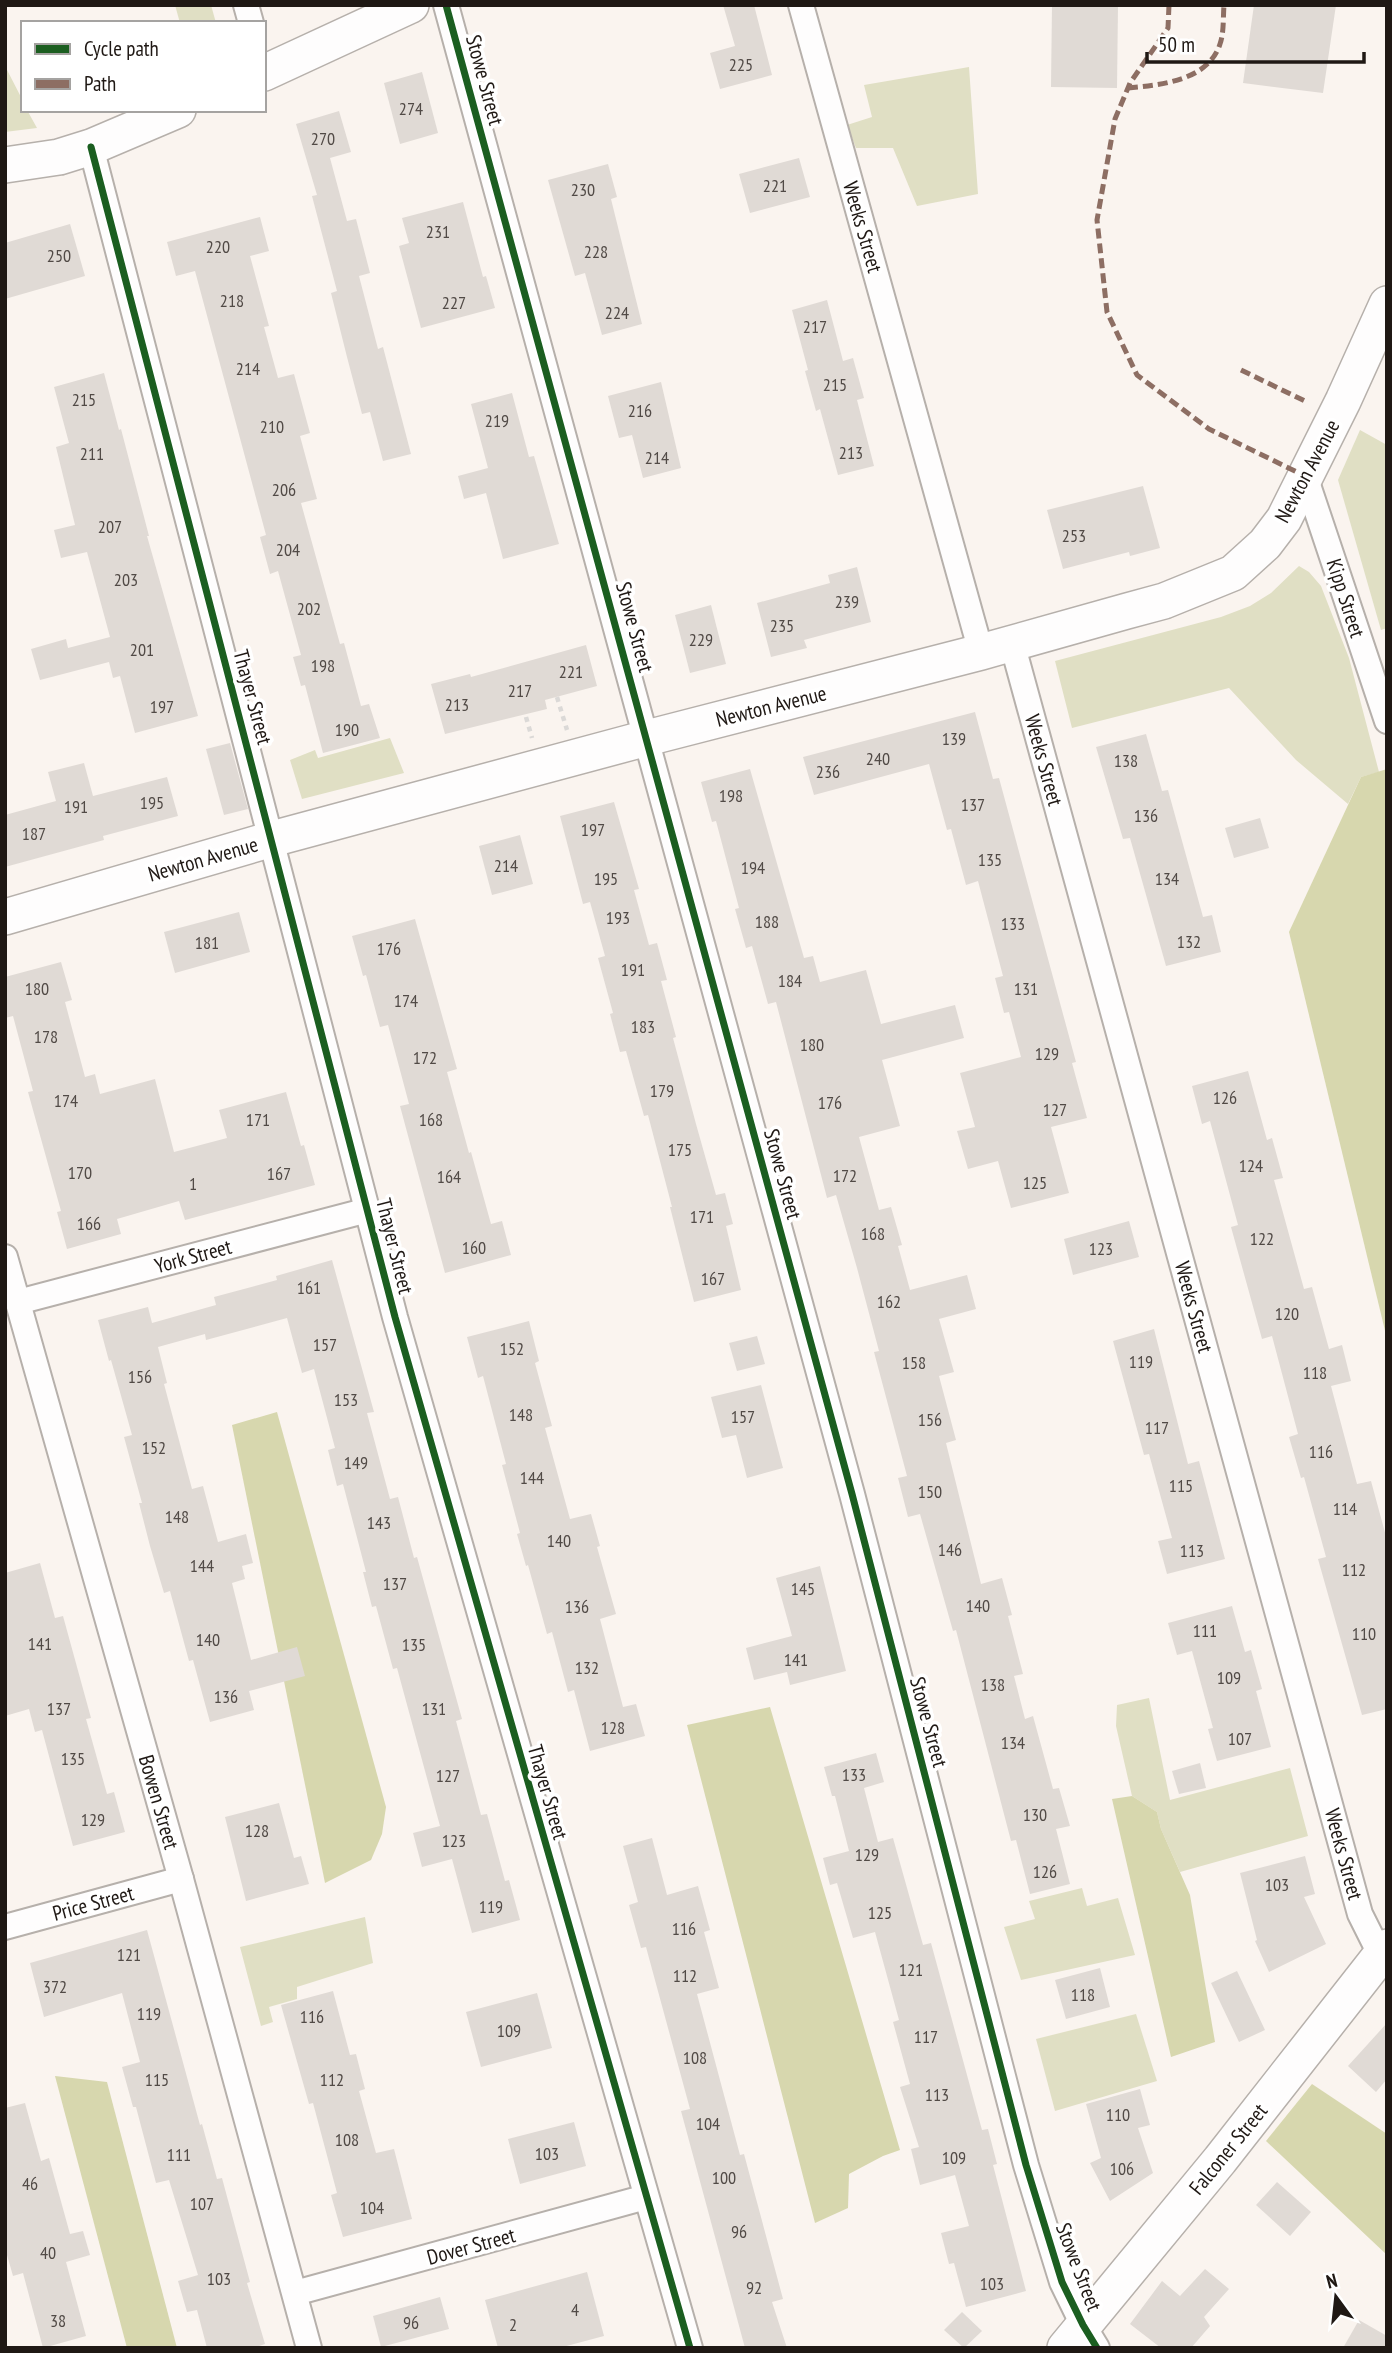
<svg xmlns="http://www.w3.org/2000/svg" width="1392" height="2353" font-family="'PT Sans Narrow',sans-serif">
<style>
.green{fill:#e0dfc4}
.forest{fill:#d7d7ae}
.building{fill:#e0dad5}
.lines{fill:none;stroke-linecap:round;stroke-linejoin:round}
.street-casing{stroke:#b6b0ab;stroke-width:28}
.secondary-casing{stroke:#b6b0ab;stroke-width:38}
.path{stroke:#dbd9d7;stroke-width:4.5;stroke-dasharray:5 5;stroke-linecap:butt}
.street{stroke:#fefdfd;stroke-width:24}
.secondary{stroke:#fefdfd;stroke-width:35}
.quiet{stroke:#8d6e63;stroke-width:5;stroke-dasharray:10 5;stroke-linecap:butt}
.cycleway-casing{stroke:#fff;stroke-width:11}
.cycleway{stroke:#1b5e20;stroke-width:7}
.labels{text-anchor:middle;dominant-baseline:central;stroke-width:7;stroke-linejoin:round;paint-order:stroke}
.number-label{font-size:18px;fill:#514a46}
.street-label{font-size:21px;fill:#1f1814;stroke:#fff}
</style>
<rect width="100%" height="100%" fill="#faf4ef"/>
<g class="green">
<polygon points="175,5 211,5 216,23 180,23"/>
<polygon points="5,66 23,101 23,110 27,110 37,128 5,132"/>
<polygon points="969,67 978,194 917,206 893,148 856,148 847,125 872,117 864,85"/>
<polygon points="1360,430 1387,445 1387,628 1381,630 1338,480"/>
<polygon points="1299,566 1309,572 1321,586 1349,658 1379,772 1361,777 1348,804 1296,760 1229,688 1072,728 1055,661 1221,617 1250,606 1271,593"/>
<polygon points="390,738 404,773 302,799 290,760 315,750 318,758"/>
<polygon points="1149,1698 1170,1800 1290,1768 1308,1836 1180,1872 1161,1829 1157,1812 1132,1796 1116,1726 1117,1705"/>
<polygon points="1082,1888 1087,1906 1118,1898 1135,1955 1021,1980 1004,1927 1035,1919 1029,1901"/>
<polygon points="365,1917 373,1963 297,1987 297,1999 269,2007 273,2022 261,2026 240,1947"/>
<polygon points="1136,2014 1157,2081 1055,2111 1036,2039"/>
</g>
<g class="forest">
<polygon points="1387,769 1387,1339 1289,932 1361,777"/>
<polygon points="277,1412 386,1807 382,1834 371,1860 325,1883 232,1425"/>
<polygon points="770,1707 900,2150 883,2156 849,2174 848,2208 815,2223 687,1725"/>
<polygon points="1132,1796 1157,1812 1161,1829 1190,1895 1215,2042 1171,2057 1112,1799"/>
<polygon points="55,2076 107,2082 177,2348 127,2348"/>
<polygon points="1312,2084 1387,2134 1387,2255 1266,2141"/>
</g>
<g class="building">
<polygon points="723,5 754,5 772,75 720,89 710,53 735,46"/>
<polygon points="1052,5 1118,5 1117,88 1051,87"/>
<polygon points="1254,5 1336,5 1323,93 1243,83"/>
<polygon points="422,72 438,133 400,144 384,83"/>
<polygon points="339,111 351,152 330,158 347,221 356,219 370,273 359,276 378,349 383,347 411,454 383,461 370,412 362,414 347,357 331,293 337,291 312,196 317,195 296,124"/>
<polygon points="799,158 810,197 750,213 739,174"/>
<polygon points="608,164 617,197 611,199 642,324 602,335 585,273 575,276 548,180"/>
<polygon points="463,202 483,277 486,276 495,308 421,328 399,246 409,243 402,218"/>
<polygon points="260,217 269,251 250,256 269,326 264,327 278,378 294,374 310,433 300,436 317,499 301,503 340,644 344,643 361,706 369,704 380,738 323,753 305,685 301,686 293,657 301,655 278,571 270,574 260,537 266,535 195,271 176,276 167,242"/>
<polygon points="70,224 85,276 5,299 5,243"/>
<polygon points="827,300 843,361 853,358 864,398 857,400 874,466 838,475 820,409 816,411 805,371 808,370 792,310"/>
<polygon points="104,373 119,430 121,429 149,536 147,536 198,716 135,733 120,676 113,678 109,662 40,680 31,649 66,639 68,648 110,637 87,552 61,558 54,530 75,525 56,447 69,443 54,387"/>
<polygon points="661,382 681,468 643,478 632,435 619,438 608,396"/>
<polygon points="512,393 529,457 534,456 559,544 503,559 486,493 464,499 458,476 488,468 471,404"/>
<polygon points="1143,486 1160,548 1130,556 1129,552 1063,569 1047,510"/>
<polygon points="857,567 871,622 804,640 807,648 771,657 757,603 830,583 828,575"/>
<polygon points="711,605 726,664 690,673 675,615"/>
<polygon points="586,645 597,686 545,700 547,709 445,734 431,684 470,674 471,677"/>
<polygon points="975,712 993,779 999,778 1076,1062 1072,1063 1087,1118 1051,1127 1069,1193 1011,1208 998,1161 968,1169 957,1131 975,1127 960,1073 1021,1057 1009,1012 1004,1013 995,978 1003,976 978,881 966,885 951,829 947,830 929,764 814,795 803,757"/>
<polygon points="1146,734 1162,791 1168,790 1203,917 1212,915 1221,952 1166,966 1130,838 1123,839 1096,747"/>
<polygon points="230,743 248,809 224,815 206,749"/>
<polygon points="84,763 93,796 167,777 178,816 103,836 104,840 5,867 5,815 56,801 48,772"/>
<polygon points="750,769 804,958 813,956 820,982 866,970 881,1024 955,1005 964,1038 882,1060 900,1126 859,1137 879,1210 891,1207 902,1245 898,1246 910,1290 967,1275 976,1309 939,1319 954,1372 939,1376 956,1440 946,1443 981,1584 1002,1578 1012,1615 1008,1616 1023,1674 1014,1676 1025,1719 1033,1716 1053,1789 1059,1788 1070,1826 1056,1829 1070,1884 1030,1894 1016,1840 1011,1841 956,1630 953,1631 920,1514 908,1517 898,1478 907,1476 874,1352 879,1351 857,1268 836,1195 827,1198 776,1002 768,1004 752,946 746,948 735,909 739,908 716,821 712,822 701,782"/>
<polygon points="614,802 639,889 634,890 649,945 657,943 667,980 661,981 676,1037 673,1038 696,1124 716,1195 725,1193 733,1224 726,1226 741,1290 694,1302 670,1207 672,1207 648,1115 644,1116 626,1051 620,1052 610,1014 613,1013 598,958 605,956 590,902 583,904 560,816"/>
<polygon points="1260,818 1269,848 1234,858 1225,828"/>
<polygon points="520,835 533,884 492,895 479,846"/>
<polygon points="239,912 250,952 175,973 164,932"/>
<polygon points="415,919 457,1069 447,1072 469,1153 471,1152 491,1224 502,1221 511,1255 445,1273 400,1106 409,1104 388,1025 380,1027 366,975 363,976 352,936"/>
<polygon points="61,962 72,1000 65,1002 85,1077 95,1074 100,1094 155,1079 174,1152 227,1138 219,1110 286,1092 301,1146 304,1145 315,1185 185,1220 179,1201 117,1219 121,1234 67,1249 57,1212 61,1211 28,1092 33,1091 13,1016 5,1018 5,977"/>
<polygon points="1248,1071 1267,1140 1272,1138 1283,1178 1274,1180 1304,1289 1312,1287 1329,1349 1342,1345 1351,1381 1331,1386 1357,1484 1371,1481 1387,1540 1387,1709 1362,1715 1318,1559 1326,1557 1304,1477 1301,1478 1289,1437 1298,1434 1272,1336 1262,1339 1231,1227 1238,1225 1210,1121 1202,1124 1192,1086"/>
<polygon points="1129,1221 1139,1257 1073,1275 1064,1239"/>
<polygon points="332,1260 374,1412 367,1413 390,1499 398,1497 414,1558 417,1557 462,1719 456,1721 481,1815 487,1814 505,1881 509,1880 520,1920 472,1933 452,1859 422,1867 413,1833 440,1826 397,1668 393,1669 376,1606 372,1607 363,1572 366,1572 343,1484 337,1486 328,1450 335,1448 314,1369 302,1373 287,1318 206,1340 205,1334 158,1347 167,1383 164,1384 192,1489 203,1486 218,1542 246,1534 253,1563 242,1566 245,1579 232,1583 251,1660 297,1647 305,1676 249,1691 254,1710 210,1722 193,1660 189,1661 170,1591 164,1593 150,1546 139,1503 142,1503 124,1437 132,1435 111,1360 109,1361 98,1320 148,1307 152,1323 216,1305 214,1297 277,1280 276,1276"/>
<polygon points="529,1321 539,1361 535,1363 552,1426 545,1428 570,1519 591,1514 600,1546 597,1547 616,1614 600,1619 623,1707 636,1704 645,1736 590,1751 574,1690 568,1692 552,1632 547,1634 528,1565 526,1566 517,1534 520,1533 502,1465 506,1464 483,1376 478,1378 467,1337"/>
<polygon points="1154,1329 1188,1464 1199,1461 1225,1559 1167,1574 1158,1541 1172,1538 1149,1454 1144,1455 1113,1341"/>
<polygon points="757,1336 765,1364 737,1371 729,1343"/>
<polygon points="761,1385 783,1468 747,1478 736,1435 722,1438 711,1397"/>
<polygon points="40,1563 55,1618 63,1616 91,1718 86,1719 107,1794 114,1792 125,1832 73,1846 42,1730 35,1732 29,1709 5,1716 5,1573"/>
<polygon points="820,1566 846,1671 790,1685 787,1672 754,1680 746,1648 792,1636 776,1578"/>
<polygon points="1232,1606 1245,1652 1251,1650 1262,1689 1256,1691 1271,1747 1217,1761 1208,1729 1213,1728 1192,1651 1177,1655 1168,1623"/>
<polygon points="876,1753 884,1782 864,1788 878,1842 893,1838 923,1945 931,1943 982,2130 988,2129 997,2164 993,2165 1026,2291 966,2307 954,2263 949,2264 941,2233 969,2226 955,2175 920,2185 911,2149 919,2147 900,2087 910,2084 893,2022 899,2020 875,1932 853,1938 837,1883 830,1885 823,1858 849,1851 835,1796 832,1796 824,1767"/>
<polygon points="1200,1763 1206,1788 1179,1794 1172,1771"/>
<polygon points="279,1803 294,1858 301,1856 309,1884 246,1901 225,1817"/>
<polygon points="652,1838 667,1895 698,1886 710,1930 704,1932 719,1988 697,1994 740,2155 744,2154 783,2299 772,2302 787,2348 745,2348 681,2111 690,2109 646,1947 641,1948 629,1905 638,1902 623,1846"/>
<polygon points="1305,1856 1315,1894 1304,1897 1326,1944 1269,1972 1255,1941 1257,1940 1240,1873"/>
<polygon points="147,1930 200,2125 202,2124 217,2179 222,2178 250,2282 247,2283 265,2344 253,2348 207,2348 197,2310 187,2312 178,2281 198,2275 169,2180 156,2183 136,2107 133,2107 122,2067 140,2062 122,1993 44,2017 30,1963"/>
<polygon points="1100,1968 1110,2007 1066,2019 1055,1980"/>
<polygon points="1237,1971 1265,2030 1239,2042 1211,1983"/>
<polygon points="333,1991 350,2055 356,2054 365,2089 359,2091 376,2153 394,2149 412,2219 343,2237 331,2195 337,2193 313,2103 309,2104 281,2005"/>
<polygon points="537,1993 552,2048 481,2067 466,2012"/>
<polygon points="1387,2023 1387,2079 1376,2092 1348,2066"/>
<polygon points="1140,2089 1150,2125 1138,2128 1153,2173 1110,2201 1090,2163 1101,2158 1086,2104"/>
<polygon points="25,2103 41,2161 49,2158 70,2234 83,2231 90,2255 66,2262 86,2336 43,2348 23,2273 13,2276 5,2248 5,2108"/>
<polygon points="574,2122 586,2166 520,2184 508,2139"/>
<polygon points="1277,2182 1311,2212 1290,2236 1256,2205"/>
<polygon points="1205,2269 1229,2289 1204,2317 1210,2326 1191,2348 1161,2348 1130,2324 1162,2281 1180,2296"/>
<polygon points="587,2272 604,2336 559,2348 498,2348 485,2300"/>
<polygon points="440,2297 449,2329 381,2347 373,2316"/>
<polygon points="962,2312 982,2331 964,2348 944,2330"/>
<polygon points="1359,2320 1387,2336 1387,2348 1343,2348"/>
</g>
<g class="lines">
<defs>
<g id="street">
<polyline points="246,5 251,23"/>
<polyline points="446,5 852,1494 1026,2165 1062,2282 1083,2325 1097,2348"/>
<polyline points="801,5 981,652"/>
<polyline points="91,147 395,1317 690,2348"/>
<polyline points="1305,476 1387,721"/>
<polyline points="1012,643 1360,1914 1386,1966"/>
<polyline points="5,1257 181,1879 309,2348"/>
<polyline points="18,1302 368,1210"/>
<polyline points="5,1927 181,1879"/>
<polyline points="295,2293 646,2197"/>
</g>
<g id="secondary">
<polyline points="264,73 411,5"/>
<polyline points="5,165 59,157 91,147 178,110"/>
<polyline points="5,917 272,839 647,738 981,652 1127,611 1164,601 1233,573 1265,544 1284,519 1343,401 1387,304"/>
<polyline points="1065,2348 1220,2160 1387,1947"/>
</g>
</defs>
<use href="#street" class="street-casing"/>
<use href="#secondary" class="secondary-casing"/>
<g class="path">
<polyline points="557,697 567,730"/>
<polyline points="526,717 532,738"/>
</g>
<use href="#street" class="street"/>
<use href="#secondary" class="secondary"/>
<g class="quiet">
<polyline points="1169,5 1168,28 1130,83 1115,119 1097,220 1107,312 1137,375 1209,429 1305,476"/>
<path d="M1128,88C1160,85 1208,81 1220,44C1224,33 1223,18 1224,5"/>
<polyline points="1241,370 1307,402"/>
</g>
<defs>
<g id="cycleway">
<polyline points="446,5 852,1494 1026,2165 1062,2282 1083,2325 1097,2348"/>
<polyline points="91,147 395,1317 690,2348"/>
</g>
</defs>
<use href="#cycleway" class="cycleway-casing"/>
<use href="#cycleway" class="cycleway"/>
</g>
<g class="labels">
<g class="number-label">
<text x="741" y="64">225</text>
<text x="411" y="108">274</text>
<text x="323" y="138">270</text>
<text x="775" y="185">221</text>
<text x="583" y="189">230</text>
<text x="438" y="231">231</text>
<text x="218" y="246">220</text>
<text x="596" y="251">228</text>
<text x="59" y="255">250</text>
<text x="232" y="300">218</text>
<text x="454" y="302">227</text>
<text x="617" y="312">224</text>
<text x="815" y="326">217</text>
<text x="248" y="368">214</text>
<text x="835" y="384">215</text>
<text x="84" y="399">215</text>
<text x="640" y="410">216</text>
<text x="497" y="420">219</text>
<text x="272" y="426">210</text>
<text x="851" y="452">213</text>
<text x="92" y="453">211</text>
<text x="657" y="457">214</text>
<text x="284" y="489">206</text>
<text x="110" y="526">207</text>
<text x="1074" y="535">253</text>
<text x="288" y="549">204</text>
<text x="126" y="579">203</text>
<text x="847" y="601">239</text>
<text x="309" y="608">202</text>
<text x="782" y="625">235</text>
<text x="701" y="639">229</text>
<text x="142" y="649">201</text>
<text x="323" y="665">198</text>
<text x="571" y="671">221</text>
<text x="520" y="690">217</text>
<text x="457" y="704">213</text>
<text x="162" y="706">197</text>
<text x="347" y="729">190</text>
<text x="954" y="738">139</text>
<text x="878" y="758">240</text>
<text x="1126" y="760">138</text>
<text x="828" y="771">236</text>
<text x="731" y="795">198</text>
<text x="152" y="802">195</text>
<text x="973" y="804">137</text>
<text x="76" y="806">191</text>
<text x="1146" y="815">136</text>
<text x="593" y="829">197</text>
<text x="34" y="833">187</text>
<text x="990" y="859">135</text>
<text x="506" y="865">214</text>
<text x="753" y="867">194</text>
<text x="606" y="878">195</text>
<text x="1167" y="878">134</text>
<text x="618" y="917">193</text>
<text x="767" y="921">188</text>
<text x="1013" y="923">133</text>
<text x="1189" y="941">132</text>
<text x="207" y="942">181</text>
<text x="389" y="948">176</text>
<text x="633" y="969">191</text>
<text x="790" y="980">184</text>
<text x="37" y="988">180</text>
<text x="1026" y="988">131</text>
<text x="406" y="1000">174</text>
<text x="643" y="1026">183</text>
<text x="46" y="1036">178</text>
<text x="812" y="1044">180</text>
<text x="1047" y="1053">129</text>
<text x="425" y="1057">172</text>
<text x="662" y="1090">179</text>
<text x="1225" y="1097">126</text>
<text x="66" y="1100">174</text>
<text x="830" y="1102">176</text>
<text x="1055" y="1109">127</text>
<text x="258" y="1119">171</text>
<text x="431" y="1119">168</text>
<text x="680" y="1149">175</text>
<text x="1251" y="1165">124</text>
<text x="80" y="1172">170</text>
<text x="279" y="1173">167</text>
<text x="845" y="1175">172</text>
<text x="449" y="1176">164</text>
<text x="1035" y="1182">125</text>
<text x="193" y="1183">1</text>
<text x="702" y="1216">171</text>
<text x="89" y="1223">166</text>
<text x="873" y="1233">168</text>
<text x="1262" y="1238">122</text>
<text x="474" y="1247">160</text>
<text x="1101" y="1248">123</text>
<text x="713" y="1278">167</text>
<text x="309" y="1287">161</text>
<text x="889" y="1301">162</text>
<text x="1287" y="1313">120</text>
<text x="325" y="1344">157</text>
<text x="512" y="1348">152</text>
<text x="1141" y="1361">119</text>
<text x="914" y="1362">158</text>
<text x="1315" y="1372">118</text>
<text x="140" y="1376">156</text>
<text x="346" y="1399">153</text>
<text x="521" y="1414">148</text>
<text x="743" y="1416">157</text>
<text x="930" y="1419">156</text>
<text x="1157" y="1427">117</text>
<text x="154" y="1447">152</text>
<text x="1321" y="1451">116</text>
<text x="356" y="1462">149</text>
<text x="532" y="1477">144</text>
<text x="1181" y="1485">115</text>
<text x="930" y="1491">150</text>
<text x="1345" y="1508">114</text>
<text x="177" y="1516">148</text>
<text x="379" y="1522">143</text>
<text x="559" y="1540">140</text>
<text x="950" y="1549">146</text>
<text x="1192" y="1550">113</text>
<text x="202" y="1565">144</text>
<text x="1354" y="1569">112</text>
<text x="395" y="1583">137</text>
<text x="803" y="1588">145</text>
<text x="978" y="1605">140</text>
<text x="577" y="1606">136</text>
<text x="1205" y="1630">111</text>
<text x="1364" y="1633">110</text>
<text x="208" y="1639">140</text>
<text x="40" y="1643">141</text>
<text x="414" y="1644">135</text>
<text x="796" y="1659">141</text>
<text x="587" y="1667">132</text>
<text x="1229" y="1677">109</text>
<text x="993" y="1684">138</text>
<text x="226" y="1696">136</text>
<text x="59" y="1708">137</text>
<text x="434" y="1708">131</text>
<text x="613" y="1727">128</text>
<text x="1240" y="1738">107</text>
<text x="1013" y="1742">134</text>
<text x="73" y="1758">135</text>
<text x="854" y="1774">133</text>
<text x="448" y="1775">127</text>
<text x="1035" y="1814">130</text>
<text x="93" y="1819">129</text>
<text x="257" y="1830">128</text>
<text x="454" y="1840">123</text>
<text x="867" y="1854">129</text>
<text x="1045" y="1871">126</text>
<text x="1277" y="1884">103</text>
<text x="491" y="1906">119</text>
<text x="880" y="1912">125</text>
<text x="684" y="1928">116</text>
<text x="129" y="1954">121</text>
<text x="911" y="1969">121</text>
<text x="685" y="1975">112</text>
<text x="55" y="1986">372</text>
<text x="1083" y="1994">118</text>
<text x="149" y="2013">119</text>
<text x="312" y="2016">116</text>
<text x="509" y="2030">109</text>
<text x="926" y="2036">117</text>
<text x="695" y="2057">108</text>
<text x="157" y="2079">115</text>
<text x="332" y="2079">112</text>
<text x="937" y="2094">113</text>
<text x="1118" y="2114">110</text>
<text x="708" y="2123">104</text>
<text x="347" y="2139">108</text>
<text x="547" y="2153">103</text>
<text x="179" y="2154">111</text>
<text x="954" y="2157">109</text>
<text x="1122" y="2168">106</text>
<text x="724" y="2177">100</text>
<text x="30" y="2183">46</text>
<text x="202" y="2203">107</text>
<text x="372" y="2207">104</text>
<text x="739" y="2231">96</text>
<text x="48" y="2252">40</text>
<text x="219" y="2278">103</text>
<text x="992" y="2283">103</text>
<text x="754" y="2287">92</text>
<text x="575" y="2309">4</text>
<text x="58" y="2320">38</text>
<text x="411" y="2322">96</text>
<text x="513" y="2324">2</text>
</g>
<g class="street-label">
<text transform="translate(485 80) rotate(75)">Stowe Street</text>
<text transform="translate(863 227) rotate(74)">Weeks Street</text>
<text transform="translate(1307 471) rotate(-62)">Newton Avenue</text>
<text transform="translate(1346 598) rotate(72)">Kipp Street</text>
<text transform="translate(635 627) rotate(75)">Stowe Street</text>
<text transform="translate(253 697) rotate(75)">Thayer Street</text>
<text transform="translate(771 706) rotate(-14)">Newton Avenue</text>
<text transform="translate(1044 760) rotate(75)">Weeks Street</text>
<text transform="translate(203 859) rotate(-16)">Newton Avenue</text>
<text transform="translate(783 1174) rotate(75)">Stowe Street</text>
<text transform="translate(395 1246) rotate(76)">Thayer Street</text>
<text transform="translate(193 1256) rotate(-15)">York Street</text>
<text transform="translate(1194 1307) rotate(75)">Weeks Street</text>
<text transform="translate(929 1722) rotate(75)">Stowe Street</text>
<text transform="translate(548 1792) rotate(74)">Thayer Street</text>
<text transform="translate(159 1802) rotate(74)">Bowen Street</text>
<text transform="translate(1344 1854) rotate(75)">Weeks Street</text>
<text transform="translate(93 1903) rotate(-15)">Price Street</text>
<text transform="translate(1228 2149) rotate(-51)">Falconer Street</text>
<text transform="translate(471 2246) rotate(-15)">Dover Street</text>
<text transform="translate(1079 2267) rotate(69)">Stowe Street</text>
</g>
</g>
<rect width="1392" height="2353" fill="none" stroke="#1f1814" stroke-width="14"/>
<rect x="21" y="21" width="245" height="91" fill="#ffffff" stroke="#a5a3a1" stroke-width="2"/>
<rect x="35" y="44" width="35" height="10" fill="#1b5e20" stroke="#a5a3a1" stroke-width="2"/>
<text x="84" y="56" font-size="21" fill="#1f1814">Cycle path</text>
<rect x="35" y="79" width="35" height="10" fill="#8d6e63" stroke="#a5a3a1" stroke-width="2"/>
<text x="84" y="91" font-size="21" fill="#1f1814">Path</text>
<g transform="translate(1336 2297) rotate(345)" stroke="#ffffff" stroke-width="5" paint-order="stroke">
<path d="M0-5L12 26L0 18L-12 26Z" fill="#1f1814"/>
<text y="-10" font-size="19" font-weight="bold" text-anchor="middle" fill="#1f1814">N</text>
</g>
<path d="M1147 52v10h217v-10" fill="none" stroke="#1f1814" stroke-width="3.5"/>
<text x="1158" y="52" font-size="21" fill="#1f1814" stroke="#ffffff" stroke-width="5" paint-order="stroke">50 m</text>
</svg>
